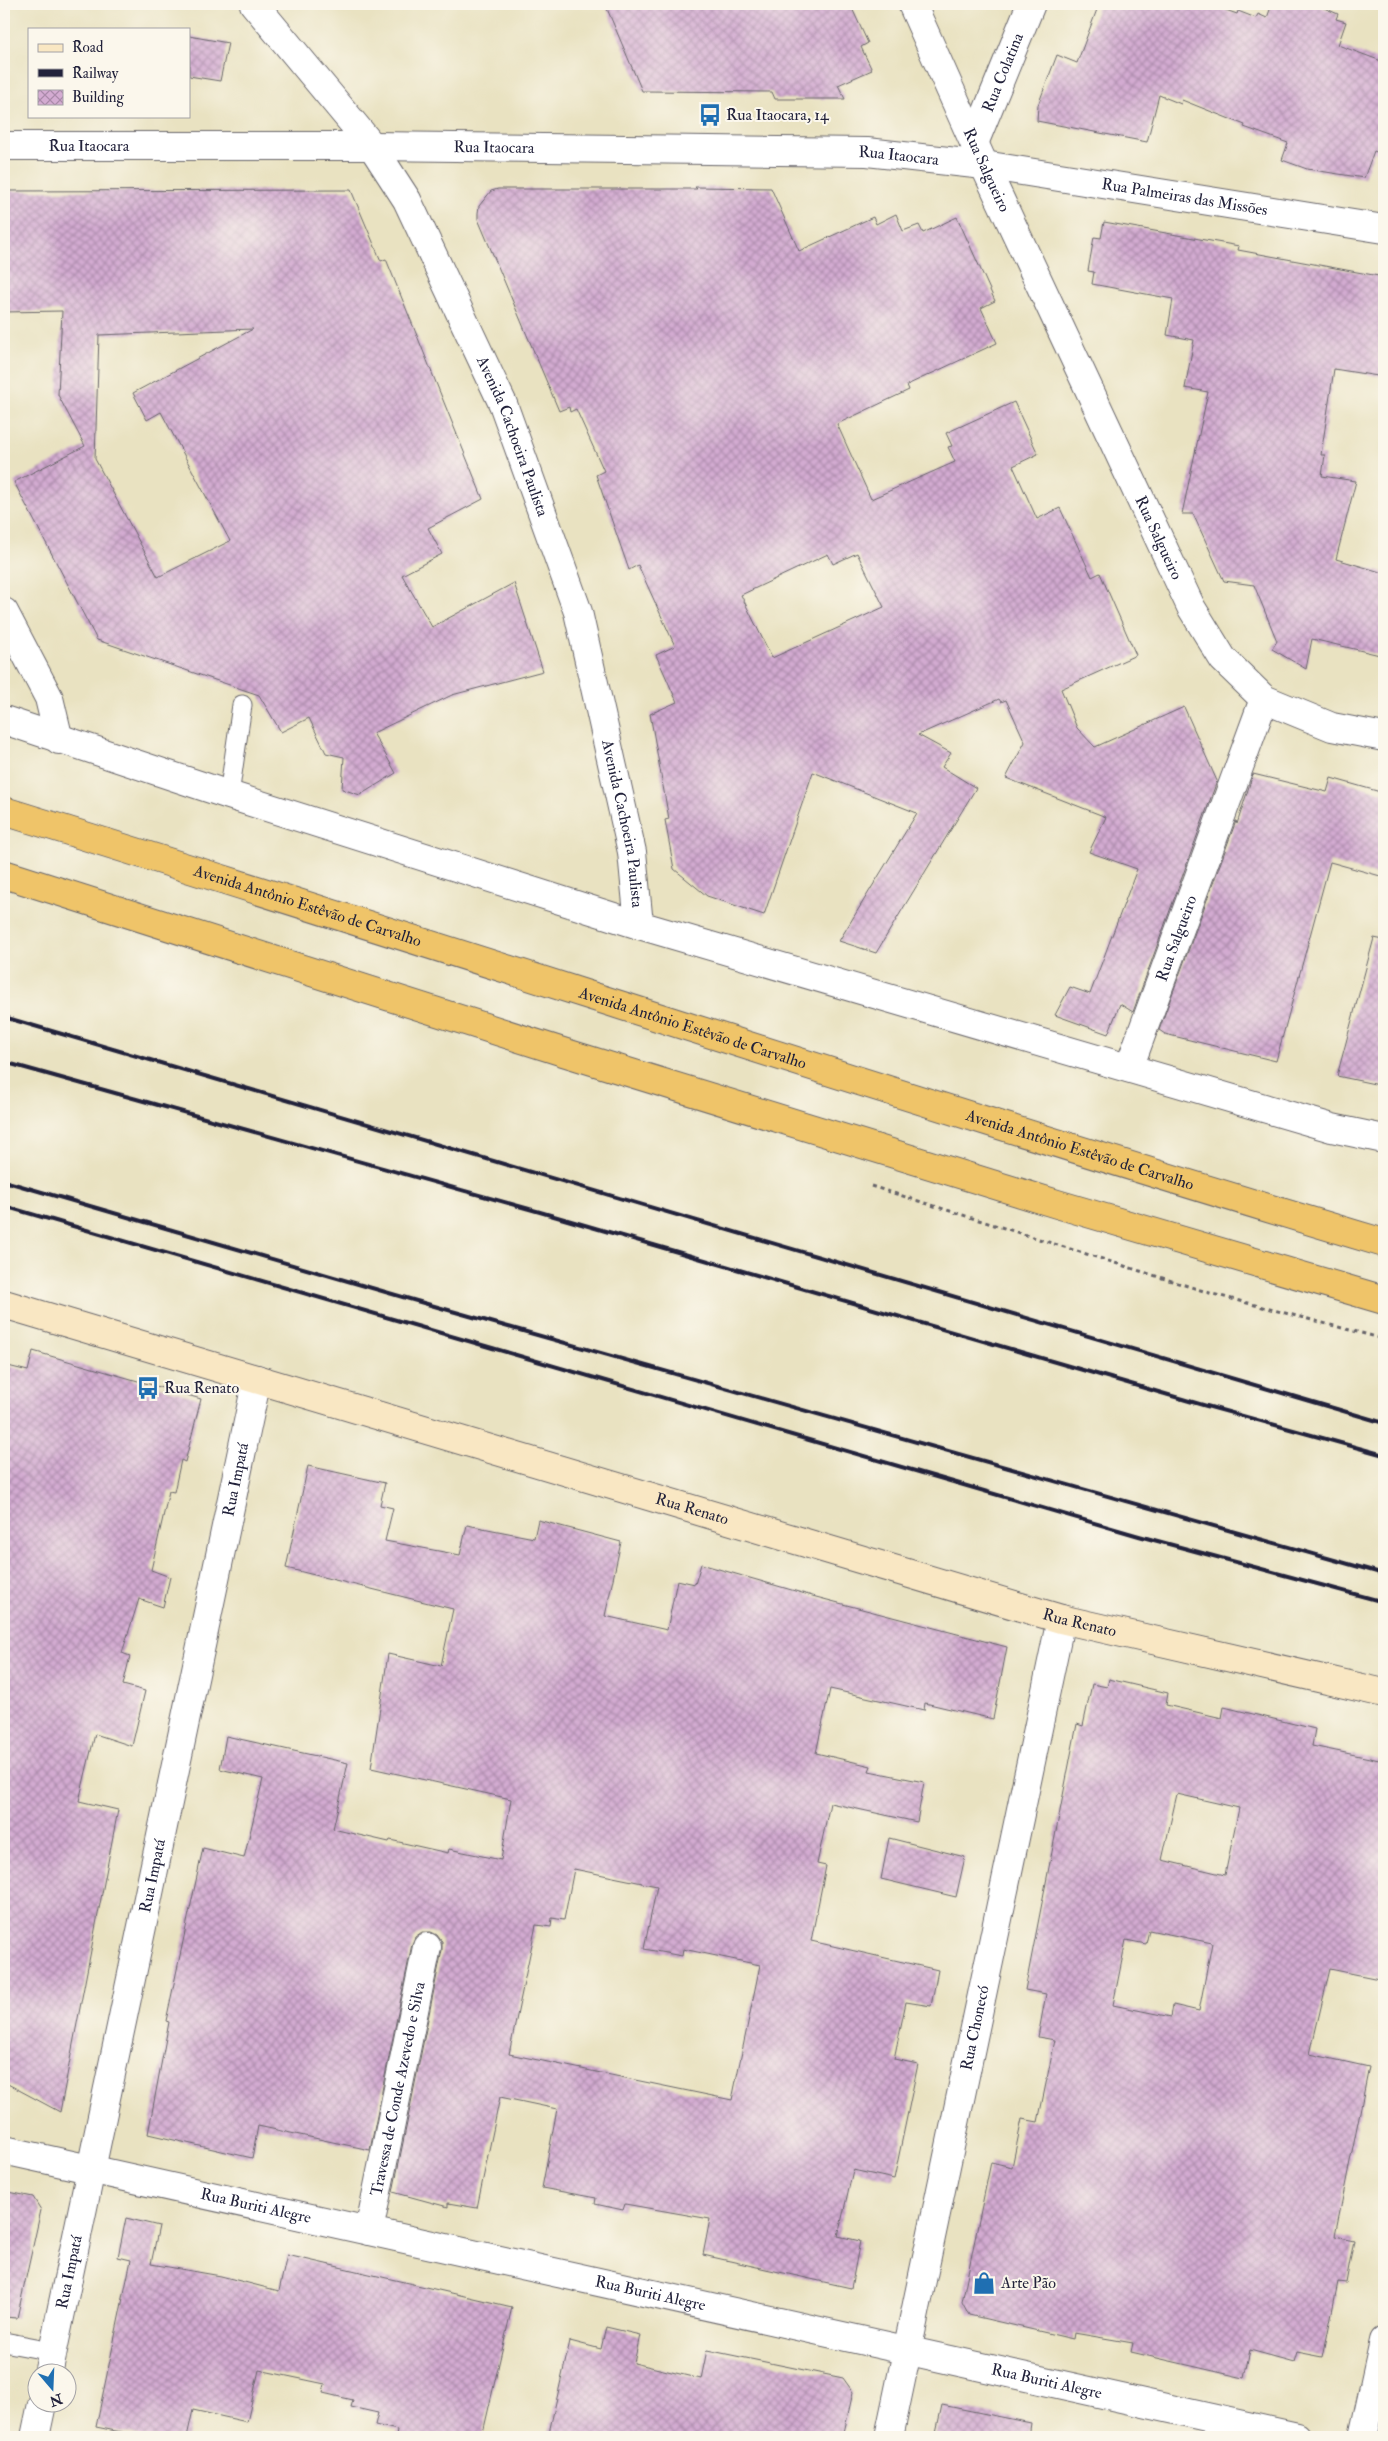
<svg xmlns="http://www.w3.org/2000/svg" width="1388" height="2441" font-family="'IM FELL Double Pica',serif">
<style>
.building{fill:url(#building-cross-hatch);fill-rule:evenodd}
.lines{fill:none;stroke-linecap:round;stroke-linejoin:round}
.lane-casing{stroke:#68656a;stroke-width:21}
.street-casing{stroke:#68656a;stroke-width:30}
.secondary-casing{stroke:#68656a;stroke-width:30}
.highway-casing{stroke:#68656a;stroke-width:30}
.path{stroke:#68656a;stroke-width:3;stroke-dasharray:4 4;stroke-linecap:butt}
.lane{stroke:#fff;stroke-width:19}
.street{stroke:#fff;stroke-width:28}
.secondary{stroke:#f9e7c3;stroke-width:28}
.highway{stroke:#efc469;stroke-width:28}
.rail{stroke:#22223b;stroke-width:4}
.labels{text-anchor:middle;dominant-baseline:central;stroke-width:4;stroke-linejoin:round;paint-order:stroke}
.street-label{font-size:16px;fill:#22223b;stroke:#fbf7ec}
.poi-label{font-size:16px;fill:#22223b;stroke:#fbf7ec;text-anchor:start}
</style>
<defs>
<pattern id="building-cross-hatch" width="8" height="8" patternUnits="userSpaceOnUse" patternTransform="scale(1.25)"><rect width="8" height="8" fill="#d3abd1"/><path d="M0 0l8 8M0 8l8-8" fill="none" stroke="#ab8bab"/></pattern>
</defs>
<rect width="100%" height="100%" fill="#fbf7ec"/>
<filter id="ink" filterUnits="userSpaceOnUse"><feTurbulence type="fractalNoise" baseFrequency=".02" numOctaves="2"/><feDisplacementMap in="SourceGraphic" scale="10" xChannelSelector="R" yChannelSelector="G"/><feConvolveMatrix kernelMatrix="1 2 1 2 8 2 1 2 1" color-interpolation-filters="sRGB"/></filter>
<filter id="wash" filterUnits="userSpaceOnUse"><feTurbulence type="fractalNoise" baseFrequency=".0096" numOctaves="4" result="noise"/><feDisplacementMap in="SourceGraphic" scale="20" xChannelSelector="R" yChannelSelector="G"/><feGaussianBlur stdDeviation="1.12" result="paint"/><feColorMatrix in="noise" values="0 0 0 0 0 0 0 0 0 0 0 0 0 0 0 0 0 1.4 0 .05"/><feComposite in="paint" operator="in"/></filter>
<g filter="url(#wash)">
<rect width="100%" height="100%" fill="#e9e2c1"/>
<g id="blocks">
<g class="building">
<polygon points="605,4 850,4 868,43 861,47 872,70 838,85 845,99 775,99 772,92 642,91"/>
<polygon points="1099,4 1209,4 1237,14 1238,11 1256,18 1258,14 1267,18 1272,4 1315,4 1338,14 1336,19 1346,22 1338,45 1384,62 1384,155 1374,151 1364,178 1307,169 1282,160 1288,143 1244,127 1245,125 1182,100 1181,104 1159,95 1147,142 1037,121 1038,105 1057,55 1077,63"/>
<polygon points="189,36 228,43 220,81 189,76"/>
<path d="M695,187L771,188L799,251L873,217L876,224L896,214L903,231L919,225L923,233L957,217L995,301L981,308L997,343L907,385L909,390L837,424L871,499L955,462L948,447L952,446L946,433L1014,402L1038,454L1013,466L1037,519L1060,508L1092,577L1100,573L1136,655L1061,689L1077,728L1095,747L1184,707L1217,781L1133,1012L1120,1004L1108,1034L1055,1015L1070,987L1090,994L1137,869L1089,852L1106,817L1006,778L1025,742L1006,700L1001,702L999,699L918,735L951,753L942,767L976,788L876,953L839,941L917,813L813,772L764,915L707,896L674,869L665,820L669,819L650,714L677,702L656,655L675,646L638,565L629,570L596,475L604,471L576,409L570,412L569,407L559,411L478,219V213L479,206L491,191L498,189H697ZM857,553L884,607L772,658L741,595L828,554L833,564Z"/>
<path d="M351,190L381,261L386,259L483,499L428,528L442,554L402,575L432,627L514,583L543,671L452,695L373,733L396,773L360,795L342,789L344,757L326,753L309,718L281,732L259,695L97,640L14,482L85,446L58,395L62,311L4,312V191ZM253,329L133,393L147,420L161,412L230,541L158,577L95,459L99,335Z"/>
<polygon points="1104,222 1239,246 1238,250 1384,277 1384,377 1334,369 1321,455 1325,455 1322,476 1356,481 1336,559 1384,573 1384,656 1312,639 1306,669 1272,649 1277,641 1254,585 1224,581 1193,514 1182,514 1208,392 1185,388 1194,340 1167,335 1173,299 1092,284 1094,272 1088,271 1094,237 1101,238"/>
<polygon points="1253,774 1327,792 1331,778 1384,793 1384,877 1330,862 1276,1061 1165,1034 1159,1030 1236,821 1237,824"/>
<polygon points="1374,938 1384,940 1384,1086 1337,1076"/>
<polygon points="33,1351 201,1399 185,1462 181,1460 174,1492 169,1491 151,1570 170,1577 163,1607 139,1599 122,1653 130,1656 123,1685 145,1691 132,1746 95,1734 79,1801 118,1810 60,2112 4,2082 4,1365 28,1371"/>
<path d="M308,1466L385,1483L380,1505L393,1508L385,1541L460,1555L467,1525L534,1538L538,1520L621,1542L605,1616L667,1630L677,1580L695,1584L701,1564L816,1597L1007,1647L993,1719L925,1703L924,1710L830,1689L816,1753L871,1766L869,1771L924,1782L917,1822L830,1803L817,1864L826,1866L811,1941L938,1970L931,2006L906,2002L894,2059L918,2064L894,2179L853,2170L838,2236L860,2241L851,2288L703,2255L710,2219L625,2204L623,2210L595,2204L596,2198L542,2188L557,2109L500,2097L477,2208L448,2203V2207L393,2192L442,1950V1942L437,1935L431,1932H422L415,1937L412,1944L370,2150L258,2126L252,2158L148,2134L169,2022L166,2021L203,1848L244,1858L263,1779L220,1769L226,1736L348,1763L333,1829L389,1842L390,1840L448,1853L449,1849L501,1860L511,1799L371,1768L388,1654L441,1666L453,1609L286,1568ZM574,1869L657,1886L644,1949L682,1956L683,1949L760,1965L732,2100L509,2054L536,1925L551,1927L552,1918L564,1920Z"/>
<path d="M1109,1679L1168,1693L1166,1705L1222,1718L1224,1707L1315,1729L1312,1746L1384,1761V1980L1330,1969L1310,2054L1369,2067L1335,2236L1354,2240L1346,2283L1338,2282L1323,2357L1297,2352L1294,2362L1250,2350L1244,2378L1131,2352L1133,2343L1074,2333L1073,2339L969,2315L962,2302L991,2162L1012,2167L1022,2119L1038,2122L1055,2040L1038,2037L1046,1994L1025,1990L1077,1724L1083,1726L1092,1684L1107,1687ZM1177,1794L1239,1808L1225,1875L1162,1860ZM1149,1930L1212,1943L1199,2011L1173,2005L1171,2017L1113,2005L1126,1940L1146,1944Z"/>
<polygon points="889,1838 965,1857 956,1897 881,1879"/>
<polygon points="4,2191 33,2197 41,2210 17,2318 4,2317"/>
<polygon points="126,2218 159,2226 151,2264 221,2276 279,2291 287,2255 512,2307 482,2437 396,2437 397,2430 375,2425 378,2413 351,2407 353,2400 323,2393 325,2384 259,2370 247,2422 193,2410 187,2437 146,2437 96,2427 131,2260 118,2257"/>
<polygon points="606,2327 640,2335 634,2363 701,2379 707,2350 843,2378 853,2392 843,2437 548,2437 570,2341 601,2349"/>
<polygon points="942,2405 1031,2423 1029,2437 935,2437"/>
</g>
</g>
</g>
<g filter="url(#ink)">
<use href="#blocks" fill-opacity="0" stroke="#68656a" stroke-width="1"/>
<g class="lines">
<defs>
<g id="lane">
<polyline points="229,795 242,705"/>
<polyline points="4,2342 52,2351"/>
</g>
<g id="street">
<path id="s1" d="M254,4L372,146L407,200L503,404L578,612L632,852L639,925"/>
<path id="s2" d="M912,4L984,165L1191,607L1223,659L1264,699L1332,727L1384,737"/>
<path id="s3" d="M975,141L1031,4"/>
<path id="s4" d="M4,146H372L867,152L984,165L1384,229"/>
<polyline points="4,612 49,698 59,740"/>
<polyline points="4,720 229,795 639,925 1332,1128 1384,1139"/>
<path id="s5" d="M1129,1068L1264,699"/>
<path id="s6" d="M4,2150L1297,2437"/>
<path id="s7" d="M369,2231L427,1947"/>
<path id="s8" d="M48,2374L257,1379"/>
<polyline points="35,2437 42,2404"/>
<path id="s9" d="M889,2437L1061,1619"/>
<polyline points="1363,2437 1384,2341"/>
</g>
<g id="secondary">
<path id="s10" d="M4,1304L1061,1619L1384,1693"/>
</g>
<g id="highway">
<path id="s11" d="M4,811C465,953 922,1105 1384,1243"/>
<polyline points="4,874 563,1052 1057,1204 1384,1300"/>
</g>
</defs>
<use href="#lane" class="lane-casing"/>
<use href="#street" class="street-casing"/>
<use href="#secondary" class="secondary-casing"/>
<use href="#highway" class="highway-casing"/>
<polyline class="path" points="871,1186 1213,1294 1384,1339"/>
<use href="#lane" class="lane"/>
<use href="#street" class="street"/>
<use href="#secondary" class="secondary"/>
<use href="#highway" class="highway"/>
<g class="rail">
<polyline points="4,1017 1384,1423"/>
<polyline points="4,1062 540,1212 1203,1405 1384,1455"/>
<polyline points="4,1181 413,1300 1384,1574"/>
<polyline points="4,1206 1139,1536 1384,1602"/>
</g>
</g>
</g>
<defs>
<symbol id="bus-bare" viewBox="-9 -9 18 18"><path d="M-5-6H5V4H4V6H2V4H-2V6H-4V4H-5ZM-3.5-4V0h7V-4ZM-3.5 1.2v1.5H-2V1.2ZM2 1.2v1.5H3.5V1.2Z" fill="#1f6fb2" stroke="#fbf7ec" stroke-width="2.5" paint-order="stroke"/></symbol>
<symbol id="shop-bare" viewBox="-9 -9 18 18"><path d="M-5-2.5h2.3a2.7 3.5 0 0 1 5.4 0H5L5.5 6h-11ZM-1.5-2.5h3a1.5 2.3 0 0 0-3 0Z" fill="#1f6fb2" stroke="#fbf7ec" stroke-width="2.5" paint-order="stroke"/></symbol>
</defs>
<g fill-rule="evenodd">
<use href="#bus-bare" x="694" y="99" width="32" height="32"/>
<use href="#bus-bare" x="132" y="1372" width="32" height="32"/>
<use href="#shop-bare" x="968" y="2267" width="32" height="32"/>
</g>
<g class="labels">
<g class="street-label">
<text stroke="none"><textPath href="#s3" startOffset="74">Rua Colatina</textPath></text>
<text stroke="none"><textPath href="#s4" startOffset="85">Rua Itaocara</textPath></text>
<text stroke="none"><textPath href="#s4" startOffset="490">Rua Itaocara</textPath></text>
<text stroke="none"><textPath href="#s4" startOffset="895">Rua Itaocara</textPath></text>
<text stroke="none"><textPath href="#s2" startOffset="182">Rua Salgueiro</textPath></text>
<text stroke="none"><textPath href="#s4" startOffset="1184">Rua Palmeiras das Missões</textPath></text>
<text stroke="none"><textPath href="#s1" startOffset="508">Avenida Cachoeira Paulista</textPath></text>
<text stroke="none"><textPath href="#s2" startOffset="588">Rua Salgueiro</textPath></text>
<text stroke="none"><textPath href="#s1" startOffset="912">Avenida Cachoeira Paulista</textPath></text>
<text stroke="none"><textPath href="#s11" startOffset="318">Avenida Antônio Estêvão de Carvalho</textPath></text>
<text stroke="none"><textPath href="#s5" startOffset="138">Rua Salgueiro</textPath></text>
<text stroke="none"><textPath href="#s11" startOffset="722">Avenida Antônio Estêvão de Carvalho</textPath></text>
<text stroke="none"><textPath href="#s11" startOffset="1128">Avenida Antônio Estêvão de Carvalho</textPath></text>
<text stroke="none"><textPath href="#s8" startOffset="914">Rua Impatá</textPath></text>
<text stroke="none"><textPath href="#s10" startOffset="718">Rua Renato</textPath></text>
<text stroke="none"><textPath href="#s10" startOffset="1122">Rua Renato</textPath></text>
<text stroke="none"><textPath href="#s8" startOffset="509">Rua Impatá</textPath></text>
<text stroke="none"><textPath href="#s9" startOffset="418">Rua Chonecó</textPath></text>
<text stroke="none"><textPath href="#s7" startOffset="145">Travessa de Conde Azevedo e Silva</textPath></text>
<text stroke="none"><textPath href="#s6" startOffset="258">Rua Buriti Alegre</textPath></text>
<text stroke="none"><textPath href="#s8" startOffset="104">Rua Impatá</textPath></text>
<text stroke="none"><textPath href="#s6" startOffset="662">Rua Buriti Alegre</textPath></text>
<text stroke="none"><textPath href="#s6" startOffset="1068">Rua Buriti Alegre</textPath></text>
</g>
<g class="poi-label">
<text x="726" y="115">Rua Itaocara, 14</text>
<text x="164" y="1388">Rua Renato</text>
<text x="1001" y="2283">Arte Pão</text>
</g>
</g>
<rect width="1388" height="2441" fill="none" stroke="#fbf7ec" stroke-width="20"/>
<rect x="28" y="28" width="162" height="90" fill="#fbf7ec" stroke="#a4a2a5"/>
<rect x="38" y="44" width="25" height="8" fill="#f9e7c3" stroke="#a4a2a5"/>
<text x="72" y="52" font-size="15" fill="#22223b">Road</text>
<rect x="38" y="69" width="25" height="8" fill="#22223b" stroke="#a4a2a5"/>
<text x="72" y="78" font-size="15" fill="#22223b">Railway</text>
<rect x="38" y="90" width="25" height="15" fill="url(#building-cross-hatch)" stroke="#a4a2a5"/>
<text x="72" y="102" font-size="15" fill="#22223b">Building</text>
<g transform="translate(52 2388) rotate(161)"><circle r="24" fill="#fbf7ec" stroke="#a4a2a5"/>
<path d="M0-4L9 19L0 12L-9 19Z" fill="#1f6fb2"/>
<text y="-8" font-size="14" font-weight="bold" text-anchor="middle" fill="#22223b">N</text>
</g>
</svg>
